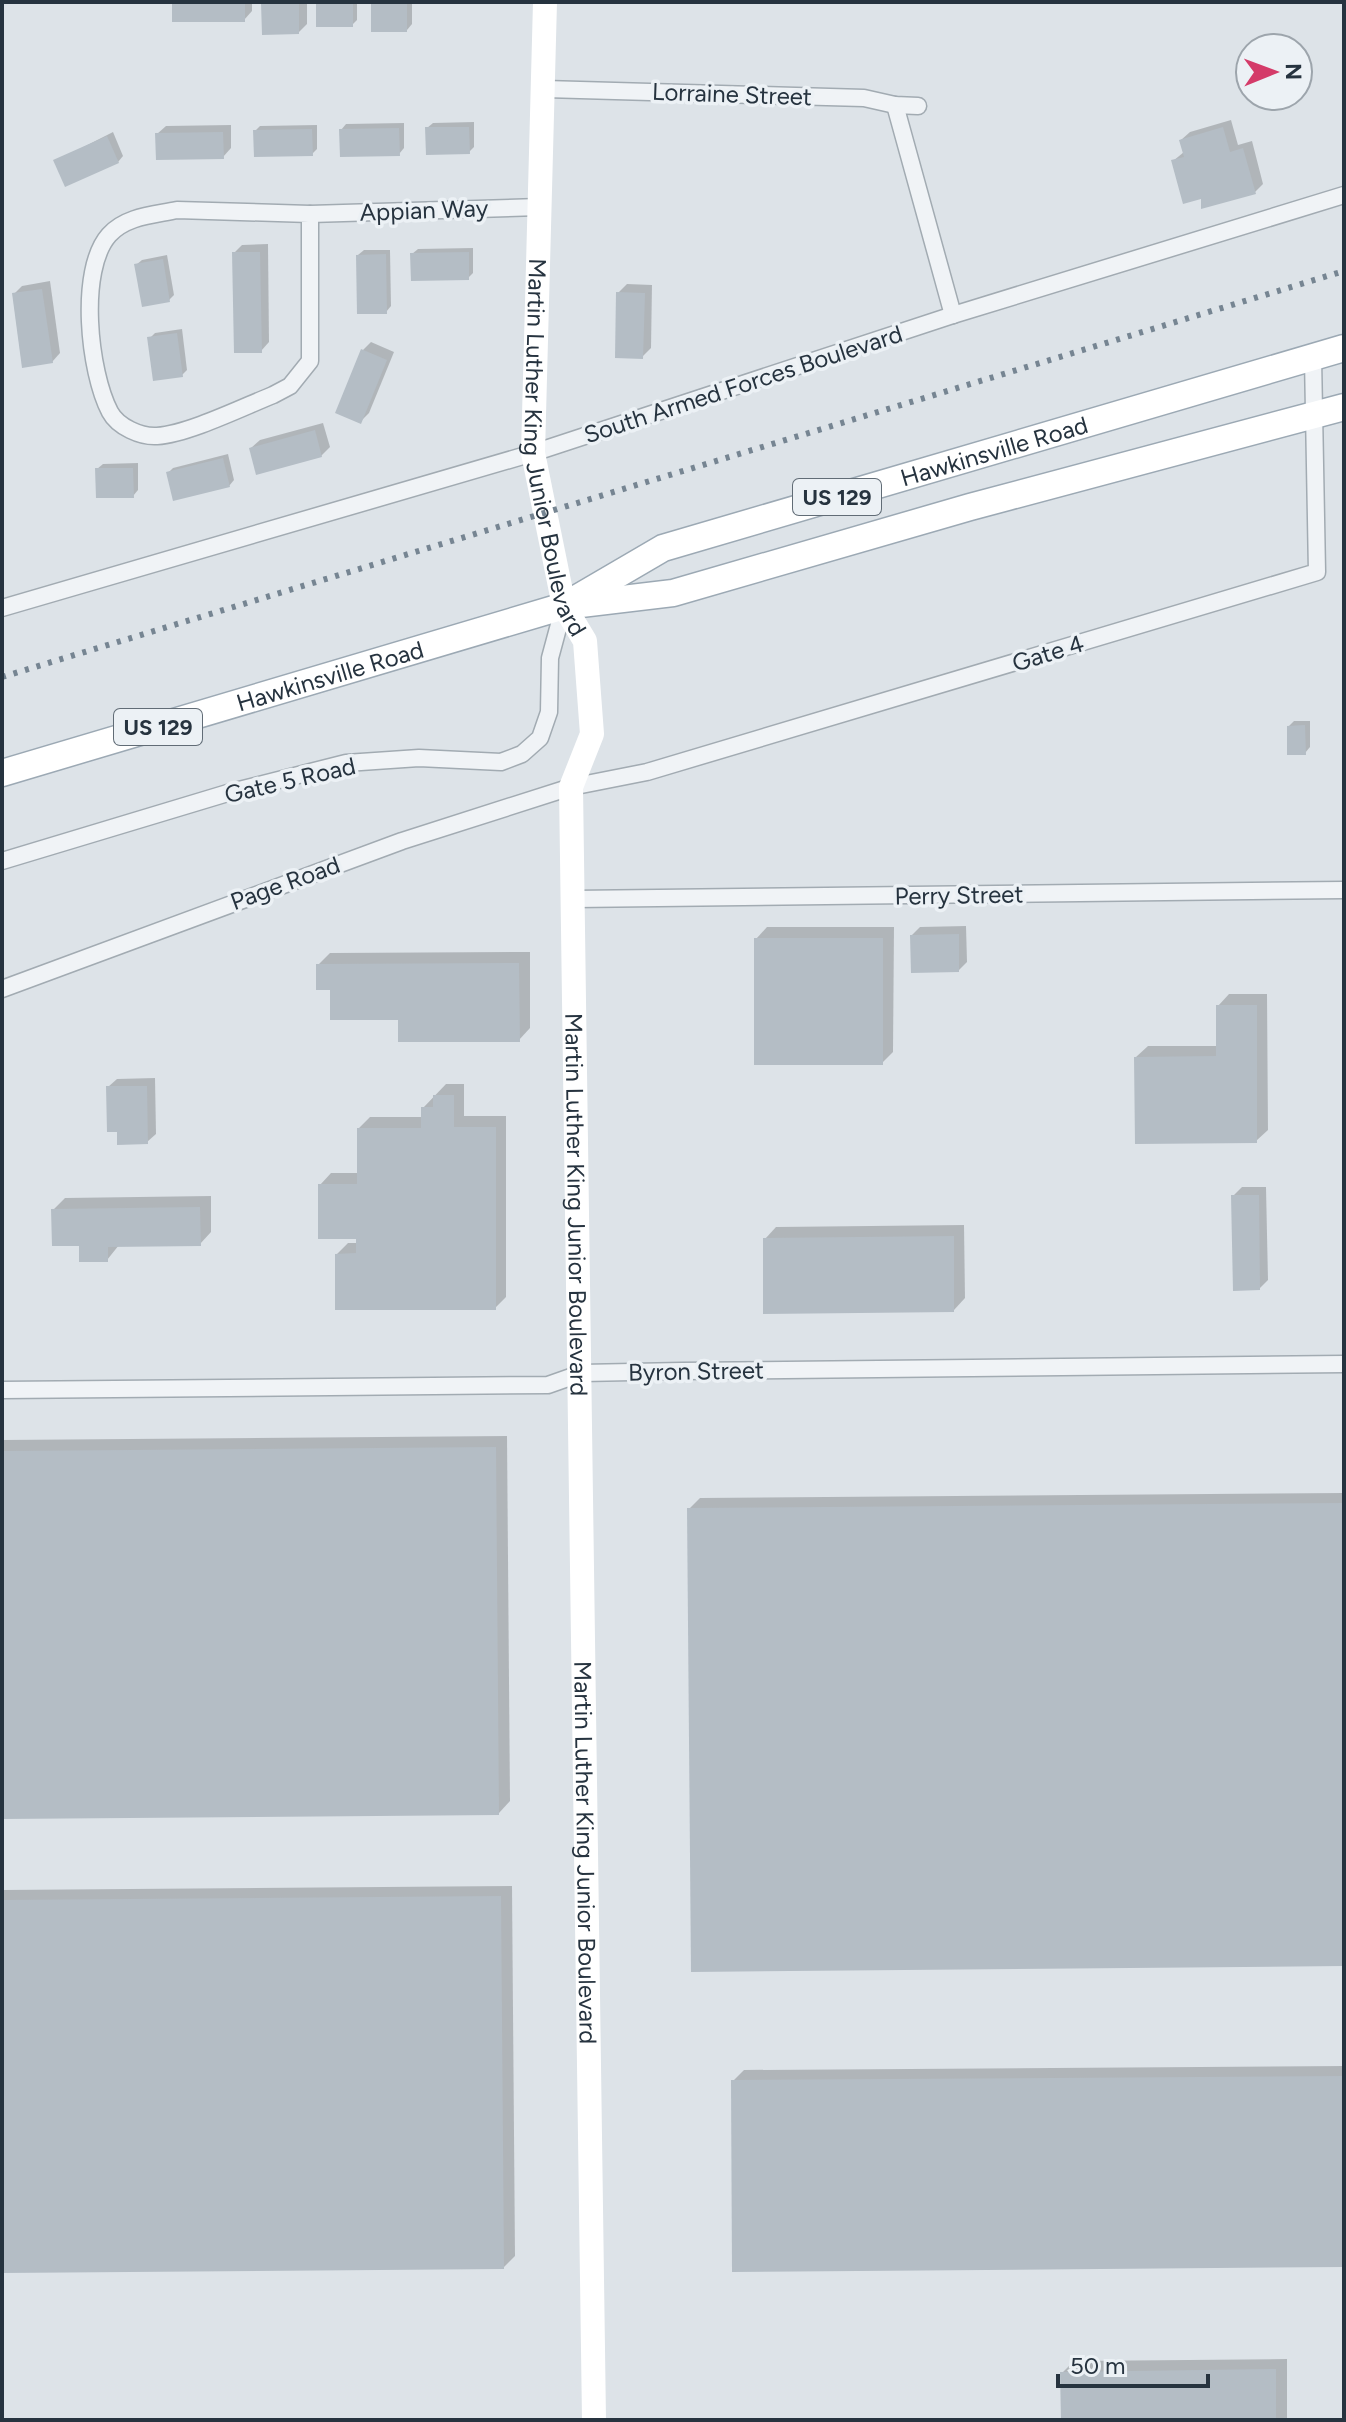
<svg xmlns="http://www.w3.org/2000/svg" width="1346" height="2422" font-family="Figtree,sans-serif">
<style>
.shadow{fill:#0003}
.building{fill:#b4bdc5}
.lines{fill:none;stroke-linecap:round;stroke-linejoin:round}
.street-casing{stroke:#a2abb2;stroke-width:19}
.primary-casing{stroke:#9ca9b4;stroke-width:29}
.street{stroke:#f0f3f6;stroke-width:16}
.secondary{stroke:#fff;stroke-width:24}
.primary{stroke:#fff;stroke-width:26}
.rail{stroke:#768592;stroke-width:6;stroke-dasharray:4 8;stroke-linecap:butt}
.labels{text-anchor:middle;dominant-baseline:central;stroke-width:7;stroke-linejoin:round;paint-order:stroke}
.shield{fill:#ecf1f5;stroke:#616c76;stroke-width:2}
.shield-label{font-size:22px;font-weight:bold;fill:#26333f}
.street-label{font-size:24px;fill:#26333f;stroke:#ecf1f5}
</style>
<rect width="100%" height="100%" fill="#dde3e8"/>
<g class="shadow">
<polygon points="174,2 252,2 252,11 244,20"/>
<polygon points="263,2 307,2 307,24 299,32"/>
<polygon points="318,2 357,2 357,20 352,25"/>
<polygon points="373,2 412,2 412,24 407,30"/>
<polygon points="1231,120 1238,145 1252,141 1263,184 1255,192 1203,197 1173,161 1184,152 1181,140 1190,132"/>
<polygon points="474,122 474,147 469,152 427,128 433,123"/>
<polygon points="404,123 404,148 399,154 341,130 346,124"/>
<polygon points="231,125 231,148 223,157 157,134 166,126"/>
<polygon points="317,125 317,149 312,154 255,131 260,126"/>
<polygon points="113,132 123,156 118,162 56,161"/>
<polygon points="268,244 269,342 261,351 234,253 242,245"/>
<polygon points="473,248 473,273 468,278 412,254 418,249"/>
<polygon points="364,250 390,250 391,306 386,312 358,255"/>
<polygon points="167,255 174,295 169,300 136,265 142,260"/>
<polygon points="50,281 60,353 52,362 14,294 22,286"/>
<polygon points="627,284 652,285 651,348 642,357 618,293"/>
<polygon points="182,329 187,370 182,375 150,338 155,333"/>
<polygon points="371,342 394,352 369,413 361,421 363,350"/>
<polygon points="323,423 330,447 321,456 251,448 260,440"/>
<polygon points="228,454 234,480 229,486 168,473 173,468"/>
<polygon points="138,463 138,490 133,496 97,469 103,464"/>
<polygon points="1294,721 1310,721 1310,747 1305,753 1289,726"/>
<polygon points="966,926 967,962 959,970 912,935 920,927"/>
<polygon points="767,927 894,927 893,1052 882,1063 756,939"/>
<polygon points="530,952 530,1028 519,1040 400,1018 318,965 330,953"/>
<polygon points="1229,994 1267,994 1268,1130 1256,1141 1136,1057 1148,1046 1218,1046 1218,1006"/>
<polygon points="155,1078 156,1134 147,1142 108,1087 117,1079"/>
<polygon points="446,1084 464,1084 464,1116 506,1116 506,1297 495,1308 337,1254 348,1243 358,1243 358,1237 320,1185 331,1173 359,1173 359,1128 370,1117 423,1117 423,1108"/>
<polygon points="1242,1187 1266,1187 1268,1280 1260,1288 1233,1196"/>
<polygon points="211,1196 211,1232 200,1244 119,1245 107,1260 81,1244 53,1210 65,1198"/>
<polygon points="964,1225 965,1298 954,1310 765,1239 776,1227"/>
<polygon points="507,1436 510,1801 499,1813 2,1817 2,1440"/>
<polygon points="1344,1493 1344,1964 689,1509 700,1498"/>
<polygon points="512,1886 515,2256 504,2267 2,2271 2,1890"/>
<polygon points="1344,2066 1344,2265 733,2081 744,2070"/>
<polygon points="1287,2359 1287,2420 1063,2420 1062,2373 1074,2361"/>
</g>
<g class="building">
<rect x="172" y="2" width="73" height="20"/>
<polygon points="261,2 299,2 299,34 262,35"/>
<rect x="316" y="2" width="37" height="25"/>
<rect x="371" y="2" width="36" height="30"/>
<polygon points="425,127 469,127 470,154 426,155"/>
<polygon points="1223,127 1230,152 1243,148 1256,194 1201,209 1201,199 1183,204 1171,160 1184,157 1179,140"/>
<polygon points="399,128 400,156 340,157 339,129"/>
<polygon points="312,129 313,156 254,157 253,130"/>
<polygon points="223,132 224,159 156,160 155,133"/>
<polygon points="107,136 119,163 65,187 53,160"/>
<polygon points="232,252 260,252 262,353 234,353"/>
<polygon points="469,252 469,280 411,281 410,253"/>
<polygon points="386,254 387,314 357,314 356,255"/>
<polygon points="163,259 170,302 142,307 134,264"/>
<polygon points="42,289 53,363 22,368 12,293"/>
<polygon points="616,292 645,293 643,359 615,358"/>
<polygon points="177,333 183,377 153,381 147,337"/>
<polygon points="361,349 387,360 361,424 335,413"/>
<polygon points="315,430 322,457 256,475 249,448"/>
<polygon points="223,458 230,487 173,501 166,472"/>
<polygon points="95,468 133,468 134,498 96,498"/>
<polygon points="1305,725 1306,755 1287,755 1287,726"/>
<polygon points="959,934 959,972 911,973 910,935"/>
<rect x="754" y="938" width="129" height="127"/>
<polygon points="519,963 520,1042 398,1042 398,1020 330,1020 330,990 316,990 316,964"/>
<polygon points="1216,1005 1257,1005 1257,1143 1135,1144 1134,1057 1216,1056"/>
<polygon points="106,1086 147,1086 148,1144 117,1145 117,1132 107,1132"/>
<polygon points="433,1095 454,1095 454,1127 496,1127 496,1310 335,1310 335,1254 356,1253 356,1239 318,1239 318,1184 357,1184 357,1128 421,1128 421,1107 433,1107"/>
<polygon points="1231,1195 1259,1195 1260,1290 1233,1291"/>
<polygon points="200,1207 201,1246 108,1247 108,1262 79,1262 79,1246 52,1246 51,1209"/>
<polygon points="954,1236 954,1312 763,1314 763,1238"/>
<polygon points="496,1447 499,1815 2,1819 2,1451"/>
<polygon points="1344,1503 1344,1966 691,1972 687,1508"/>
<polygon points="501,1896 504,2269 2,2273 2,1900"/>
<polygon points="1344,2076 1344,2267 732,2272 731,2080"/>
<polygon points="1276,2369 1276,2420 1061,2420 1060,2372"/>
</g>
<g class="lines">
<defs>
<g id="street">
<polyline points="545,89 864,98 895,105 918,106"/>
<polyline points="895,105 953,315"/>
<path d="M177,210L310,214V361L290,386L273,395C243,407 188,434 157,436C141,437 118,427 110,412C89,372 78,270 109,235C126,216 154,215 177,210Z"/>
<polyline points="310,214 539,207"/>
<polyline points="2,608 533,453 953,315 1344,195"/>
<polyline points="2,861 231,792 346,763 419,758 501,762 522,754 540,738 549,712 550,658 564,606"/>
<polyline points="574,899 1344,890"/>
<polyline points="2,989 402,841 571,787 647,772 1317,572 1313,358"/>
<polyline points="2,1390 548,1385 582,1373 682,1371 1344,1364"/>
</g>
<g id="primary">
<path id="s2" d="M574,600L663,548L1344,348"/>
<path id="s3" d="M2,773L564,606L673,593L970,507L1344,407"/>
</g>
</defs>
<use href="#street" class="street-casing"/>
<use href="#primary" class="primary-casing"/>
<use href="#street" class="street"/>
<path class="secondary" id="s1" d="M545,2L533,453L564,606L585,641L592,734L571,787L594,2420"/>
<use href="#primary" class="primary"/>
<polyline class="rail" points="2,677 1344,271"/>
</g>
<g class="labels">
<g class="shield">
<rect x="793" y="479" width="88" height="36" rx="6"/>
<rect x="114" y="709" width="88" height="36" rx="6"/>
</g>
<g class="shield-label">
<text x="837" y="497">US 129</text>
<text x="158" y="727">US 129</text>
</g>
<g class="street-label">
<text transform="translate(732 94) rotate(2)">Lorraine Street</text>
<text transform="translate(424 210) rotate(-2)">Appian Way</text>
<text transform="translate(743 384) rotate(-18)">South Armed Forces Boulevard</text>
<text stroke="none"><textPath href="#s1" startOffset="448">Martin Luther King Junior Boulevard</textPath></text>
<text stroke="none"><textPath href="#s2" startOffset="448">Hawkinsville Road</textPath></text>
<text transform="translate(1048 653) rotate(-17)">Gate 4</text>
<text stroke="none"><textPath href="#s3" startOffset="342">Hawkinsville Road</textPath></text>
<text transform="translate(290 780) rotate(-13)">Gate 5 Road</text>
<text transform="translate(285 883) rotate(-20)">Page Road</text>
<text transform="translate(959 895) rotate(-1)">Perry Street</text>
<text stroke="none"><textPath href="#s1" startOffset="1216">Martin Luther King Junior Boulevard</textPath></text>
<text transform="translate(696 1371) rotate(-1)">Byron Street</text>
<text stroke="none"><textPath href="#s1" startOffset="1864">Martin Luther King Junior Boulevard</textPath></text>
</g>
</g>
<rect width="1346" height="2422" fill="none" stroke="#26333f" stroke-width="8"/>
<g transform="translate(1274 72) rotate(89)"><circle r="38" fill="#ecf1f5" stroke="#9da5ac" stroke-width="2"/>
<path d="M0-6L14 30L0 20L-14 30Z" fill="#d43b69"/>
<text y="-12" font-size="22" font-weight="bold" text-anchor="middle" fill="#26333f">N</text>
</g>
<path d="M1058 2374v12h150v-12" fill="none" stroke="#26333f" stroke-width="4"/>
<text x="1070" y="2374" font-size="24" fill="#26333f" stroke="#ecf1f5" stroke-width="6" paint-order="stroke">50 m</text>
</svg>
